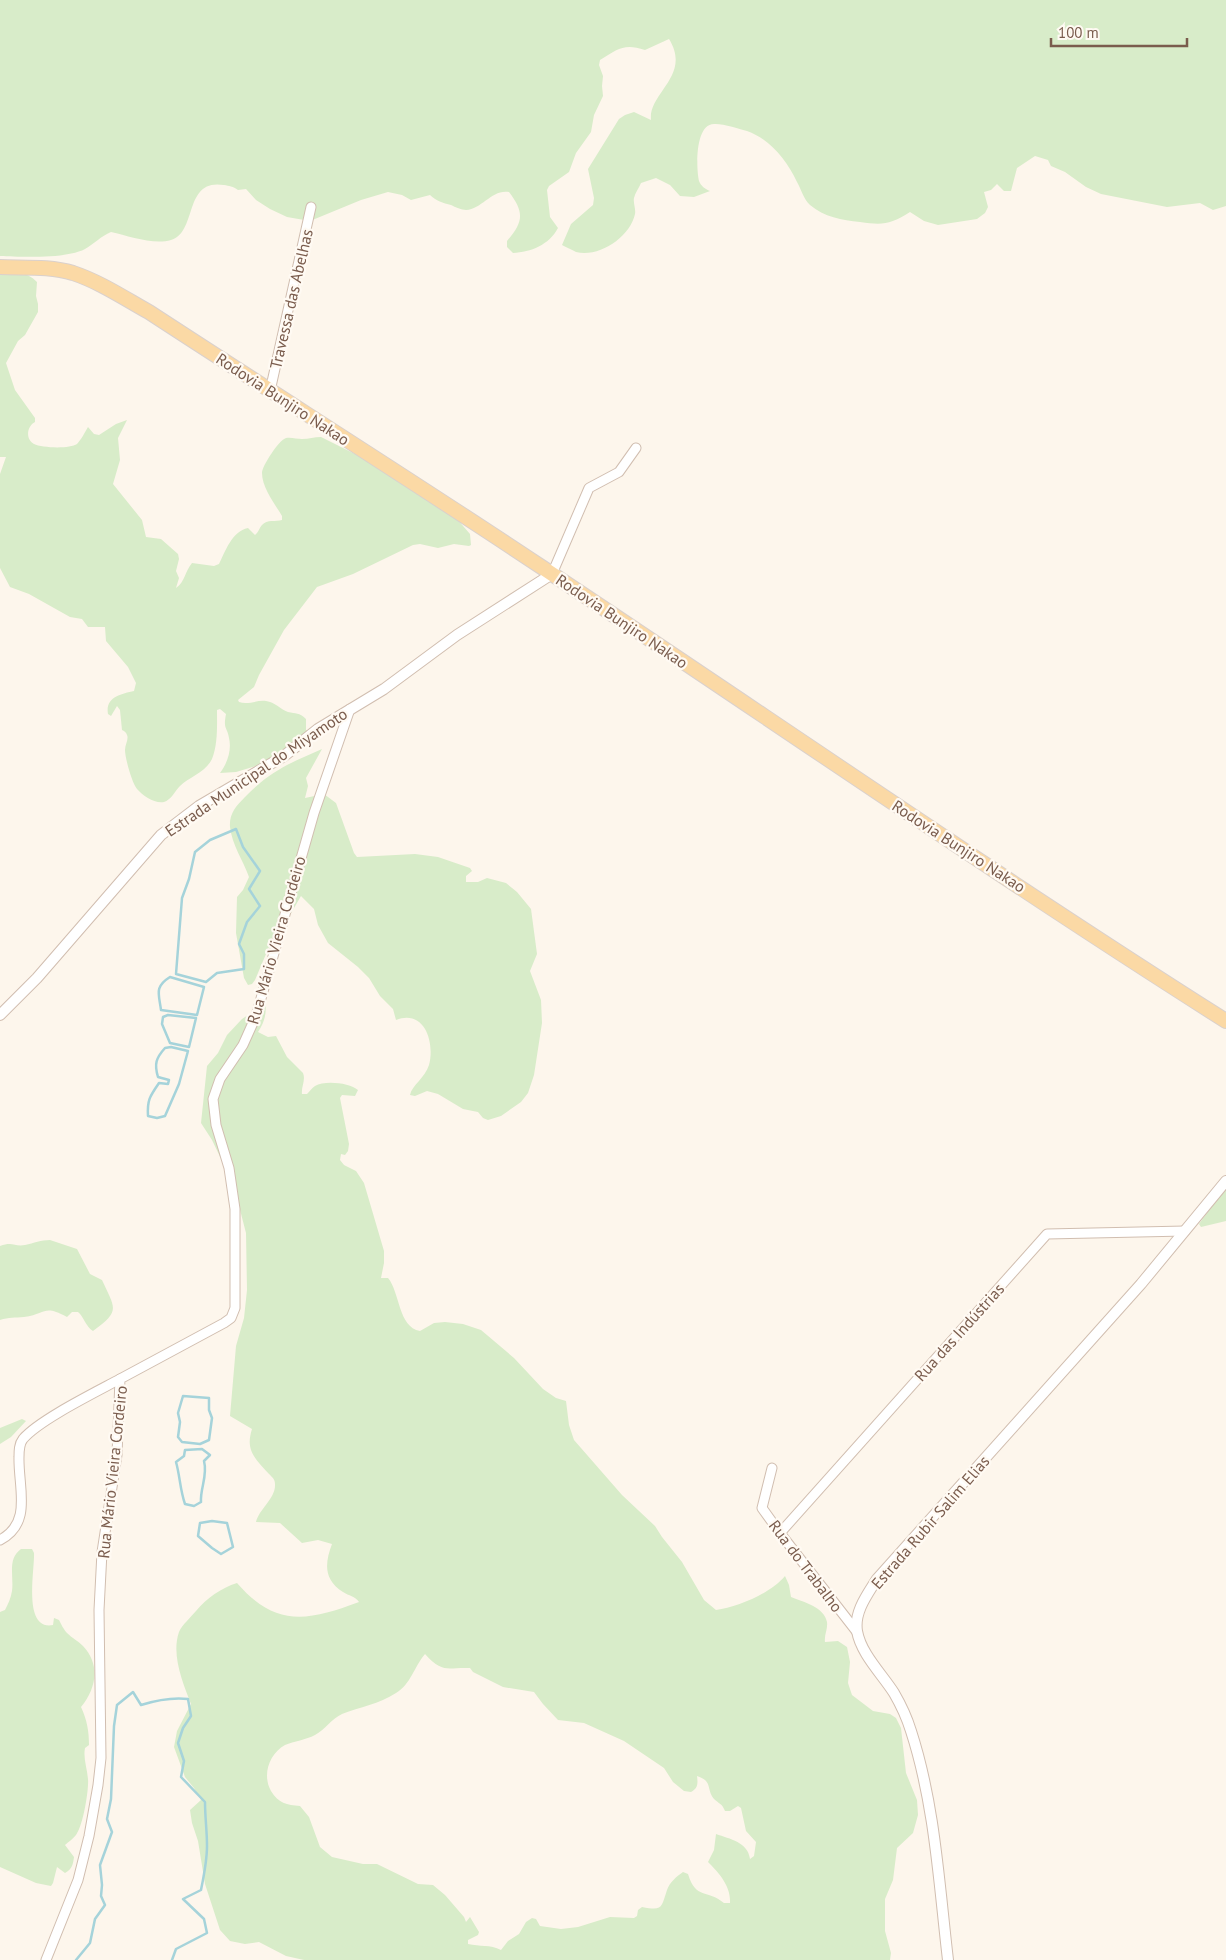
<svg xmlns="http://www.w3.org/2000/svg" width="1226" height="1960" font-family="'PT Sans',sans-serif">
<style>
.green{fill:#d8ecc9;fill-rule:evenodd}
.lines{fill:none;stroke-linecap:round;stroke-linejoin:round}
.stream{stroke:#a5d3da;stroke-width:2.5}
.minor-casing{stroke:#d1beb0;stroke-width:11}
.tertiary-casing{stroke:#d1beb0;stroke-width:12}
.primary-casing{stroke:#dad1cd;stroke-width:16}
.minor{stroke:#fff;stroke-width:9}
.tertiary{stroke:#fff;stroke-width:10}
.primary{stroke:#fbd9a5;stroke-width:14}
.labels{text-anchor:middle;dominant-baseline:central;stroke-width:4.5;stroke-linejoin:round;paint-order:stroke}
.street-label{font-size:16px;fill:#7a5c4d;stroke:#fffaf3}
</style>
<rect width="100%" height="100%" fill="#fdf6ec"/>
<g class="green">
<path d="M0,0H1226V206L1213,210L1200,203L1167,207L1101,194L1086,187L1065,172L1051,166L1048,160L1035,156L1017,168L1011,191H1004L997,184L991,190L984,192L988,207L985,213L977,219L938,225L924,221L910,212C890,225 882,225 860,222C842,220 824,217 810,205C804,200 801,189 797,182C787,161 770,139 747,131C740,129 721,123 714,124C695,124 696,168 699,181C701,186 705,189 710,191L694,197L680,196L670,185L656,178L641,183C639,188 635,193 634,198C633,203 636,209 635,214C630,237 599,258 576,252C572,250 566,247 562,245L571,224L593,205L594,198L588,169L619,119L625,115L634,112L651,120C648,93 692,76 669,39L645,50C624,43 618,49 600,60L599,65L603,76L602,86L603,96L594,115L591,132L576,153L569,172L549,186L547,190L550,217L558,228C549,245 531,252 513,253L507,247V241C523,222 525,213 509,192C492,189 482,209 466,210C462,210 455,207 451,205C443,203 436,201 430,195L411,200L402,195L388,192L361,200L310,221L287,217L270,209L256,200L246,189L238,190C233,186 229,186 224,185C183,178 198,232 171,240C153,245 129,236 111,232C101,236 94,244 85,249C66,259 21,257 0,256Z"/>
<path d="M0,270C15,271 26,271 37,282L36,296L38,304V312L25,335L18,341L6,363L15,390L35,418V422C27,426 25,439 34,444C42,448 70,449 77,444C81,440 85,432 88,427L94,434L99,435L116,424L127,420L118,438L120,460L113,484L142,520L146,537L161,539L178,554L179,559L176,571L179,578L176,588C185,582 185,571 192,563L214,566L219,564C225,552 232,531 248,528L255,535C259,532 259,528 262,525C267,519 276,522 282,520V516C275,504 262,488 262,473C262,466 279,440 286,438C291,437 297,439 302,439C309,439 314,437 321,437L379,466L457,519L470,534L471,545L469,546L454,544L438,548L420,544L413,545L353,574L317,587L284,630L259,675L254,687L238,700L239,702C248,705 257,700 266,701C275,702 280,709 288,712C296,714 299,712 306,719V730L315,734L286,748L263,764L236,772L220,773C227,764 232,750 229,738C227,726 223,730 226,714L220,709L217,710C217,726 218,744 212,759C206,772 189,777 180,786C175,791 171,800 164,802C155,804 143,796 137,789C132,783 125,758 125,750C125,745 129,739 127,735C126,732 124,731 122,730L120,710L117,706L111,716L108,714C105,697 121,694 134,691L136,683L128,667L106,641L105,627H88L82,619L70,617L29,594L10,587L0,568V474L6,457H0Z"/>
<path d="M322,749L306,778L308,786L305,798L324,794L336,803L354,853L357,857L415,854L438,857L470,868L472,871L466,876V882H478L487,878L506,883L517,892L531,909L537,954L530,971L541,1000L542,1023L534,1075L528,1093L521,1102L501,1116L488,1120L483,1118L478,1112L463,1109L438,1094L427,1091L415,1096L410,1095C412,1085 425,1078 429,1065C435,1043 425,1009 396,1020L393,1009L380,996L369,978L358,967L328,943L318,925L314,909L301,896L290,915L277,928L255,980L252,984L248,985L244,978L236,933L237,897L243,890L249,877C243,860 232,845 230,827C229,814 236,806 245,797C270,771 290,763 322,749Z"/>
<path d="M265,1000C267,1012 265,1022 258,1032L268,1037L276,1036L287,1057L303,1073C306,1080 301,1087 302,1094H307C309,1092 312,1088 315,1086C325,1080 350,1083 358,1090L355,1096L342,1095L340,1098L349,1144L348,1151L345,1155L341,1154L340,1160L344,1165L356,1171L364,1183L384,1251V1263L381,1278H388C400,1292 398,1327 420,1331L434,1323L445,1322L463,1324L481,1330L514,1358L543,1389L556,1398L566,1401L569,1425L574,1440L622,1495L655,1526L662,1537L682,1562L704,1600L716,1610C738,1607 771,1593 785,1576L789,1585L791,1597C804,1602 824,1607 827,1622C828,1629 824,1635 825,1642L838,1641L847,1647L850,1662L848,1683L852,1695L873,1711L890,1714L896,1718L901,1728L906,1773L917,1800L918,1815L913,1833L897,1848L893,1880L885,1899V1931L891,1953L890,1960H304L286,1956L259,1942L245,1944L230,1941L220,1930L205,1884L198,1841L192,1823L190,1810L201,1800L194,1788L185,1777L174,1747L177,1731L191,1704C183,1683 171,1655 179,1632C182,1625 191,1617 196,1611C207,1598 221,1588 237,1583C276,1628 308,1621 359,1602C355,1596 349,1596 343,1592C323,1579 325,1563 332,1544L318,1540L302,1543L280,1523L256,1522C259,1509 276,1498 275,1484C275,1479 272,1477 269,1474C255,1458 245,1451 252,1429L230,1416L236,1346L244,1318L247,1290L246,1233L239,1206L224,1165L212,1140L201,1123L207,1066L218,1053L227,1035L242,1019L257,1009ZM425,1654C443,1674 447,1667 470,1668L473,1672L503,1687L534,1692L543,1704L558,1720L584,1723L624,1741L664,1768L673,1782L684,1791L691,1792C698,1788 698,1784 697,1776C713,1781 706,1789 714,1799C719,1804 722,1803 725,1811H730L738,1806L741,1808L746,1831L756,1842L754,1856L750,1859C748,1842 730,1839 716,1834L714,1850L708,1862C719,1873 731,1886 730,1903H724C707,1889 696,1900 688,1874L683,1872C677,1876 669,1883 667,1890C661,1908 663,1911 642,1907L638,1910L637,1916L634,1918L610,1917L578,1927L561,1929L540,1926L536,1919L532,1918L526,1922L519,1934L508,1941L501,1950C490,1944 480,1947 468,1944V1940L478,1935L479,1932L470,1917L466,1922L464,1917L445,1895L433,1885L418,1884L377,1864H363L332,1857L320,1847L309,1817L300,1806C287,1805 278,1803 271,1791C262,1775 269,1754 285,1745C294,1741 306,1740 315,1735C325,1730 331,1719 342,1714C360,1707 379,1704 396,1693C411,1684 414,1667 425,1654Z"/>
<polygon points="1226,1187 1226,1221 1201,1227 1199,1224"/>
<path d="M50,1240L77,1249L90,1274L102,1280C116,1310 120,1311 93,1331C86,1327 84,1317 78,1312H72L67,1317C43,1304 47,1314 24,1317C15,1318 9,1317 0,1320V1246C13,1241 14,1247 25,1245C34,1243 41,1240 50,1240Z"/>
<polygon points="22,1419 26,1421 11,1437 0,1444 0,1428"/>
<path d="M21,1549H32L34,1553C35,1569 22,1631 53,1625L54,1618L59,1620C61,1624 64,1630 67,1633C72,1638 78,1641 83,1646C101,1665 96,1689 81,1707C87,1720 89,1731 89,1745L85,1748C83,1758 87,1768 88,1779C89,1790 83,1826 76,1835C73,1839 68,1842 65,1845L74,1857C73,1865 72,1869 65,1873L57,1867L53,1883L51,1886L36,1883L0,1867V1612L5,1610C8,1604 11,1598 12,1591C14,1576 7,1559 21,1549Z"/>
</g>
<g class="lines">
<g class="stream">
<polygon points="236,829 243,847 260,871 249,889 260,906 247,922 239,944 244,954 244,969 217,973 206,982 176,974 182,898 189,879 195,852 210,840"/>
<path d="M170,977L204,987L197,1015L161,1010C159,994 154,987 170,977Z"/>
<polygon points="168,1015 196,1018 189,1047 170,1043 162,1024 163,1017"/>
<path d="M171,1047L188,1051L179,1084L165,1116L157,1118L148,1116C147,1100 150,1096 159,1083L168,1084L169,1080L158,1077C154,1064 156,1058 165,1048Z"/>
<polygon points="183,1396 209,1398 209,1410 212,1418 209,1440 200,1444 182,1442 178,1437 180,1422 178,1413"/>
<path d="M202,1449L210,1455L204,1461C208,1476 200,1488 201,1502L194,1506L185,1504C180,1490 180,1476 176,1462L184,1456L185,1450Z"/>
<polygon points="212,1521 227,1523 233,1547 221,1554 212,1548 198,1536 200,1523"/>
<path d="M76,1960L90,1943L95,1919L105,1905L101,1896L102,1885L100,1865L112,1832L107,1819L111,1799L114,1726L117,1705L133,1692L141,1705C157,1700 171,1697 188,1699L191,1716L183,1728L178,1743L184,1761L181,1777L205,1802C205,1817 207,1831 207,1846C207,1861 204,1875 201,1890L183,1899L204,1919L207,1933L176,1949L172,1960"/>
</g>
<defs>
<g id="minor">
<polyline points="270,391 311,207"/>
<polyline points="552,574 589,488 619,472 636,448"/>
<polyline points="772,1468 762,1508 780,1533 857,1632"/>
<polyline points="780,1533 1047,1234 1185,1231"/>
<path d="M0,1540C33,1523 18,1487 19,1457C19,1451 19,1444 23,1439C39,1420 96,1392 120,1379"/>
<polyline points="46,1960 78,1880 89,1836 98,1785 101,1758 99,1610 102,1552 117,1455 120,1379 224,1323 231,1318 235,1308 235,1209 229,1168 216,1125 213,1099 220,1079 243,1045 256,1016 314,813 350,709"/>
</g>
<g id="tertiary">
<polyline points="0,1015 37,978 161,835 199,806 284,756 318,729 384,689 457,635 552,574"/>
<path d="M948,1960C939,1884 935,1805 911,1731C907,1718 901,1705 894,1693C882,1674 861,1654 857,1631C854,1612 867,1595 877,1579L1141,1284L1226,1181"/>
</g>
<path id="primary" d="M0,267C24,268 50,266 73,273C100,282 124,298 149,312C279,397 411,480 540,566C769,718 994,874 1226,1021"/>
</defs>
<use href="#minor" class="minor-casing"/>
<use href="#tertiary" class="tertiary-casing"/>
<use href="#primary" class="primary-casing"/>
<use href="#minor" class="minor"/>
<use href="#tertiary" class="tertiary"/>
<use href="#primary" class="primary"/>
</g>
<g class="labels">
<g class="street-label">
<text transform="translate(291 299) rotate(-77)">Travessa das Abelhas</text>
<text transform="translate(283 399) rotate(33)">Rodovia Bunjiro Nakao</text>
<text transform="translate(622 621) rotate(34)">Rodovia Bunjiro Nakao</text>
<text transform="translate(256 772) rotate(-34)">Estrada Municipal do Miyamoto</text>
<text transform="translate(959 846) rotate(33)">Rodovia Bunjiro Nakao</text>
<text transform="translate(276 940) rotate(-74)">Rua Mário Vieira Cordeiro</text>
<text transform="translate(959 1332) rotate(-48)">Rua das Indústrias</text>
<text transform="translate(112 1472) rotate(-84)">Rua Mário Vieira Cordeiro</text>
<text transform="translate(930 1522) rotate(-49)">Estrada Rubir Salim Elias</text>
<text transform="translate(806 1566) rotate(53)">Rua do Trabalho</text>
</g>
</g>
<path d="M1051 38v8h136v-8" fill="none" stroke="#7a5c4d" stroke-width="2.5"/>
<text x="1058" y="38" font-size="15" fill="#7a5c4d" stroke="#fffaf3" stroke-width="4" paint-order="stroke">100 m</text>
</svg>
